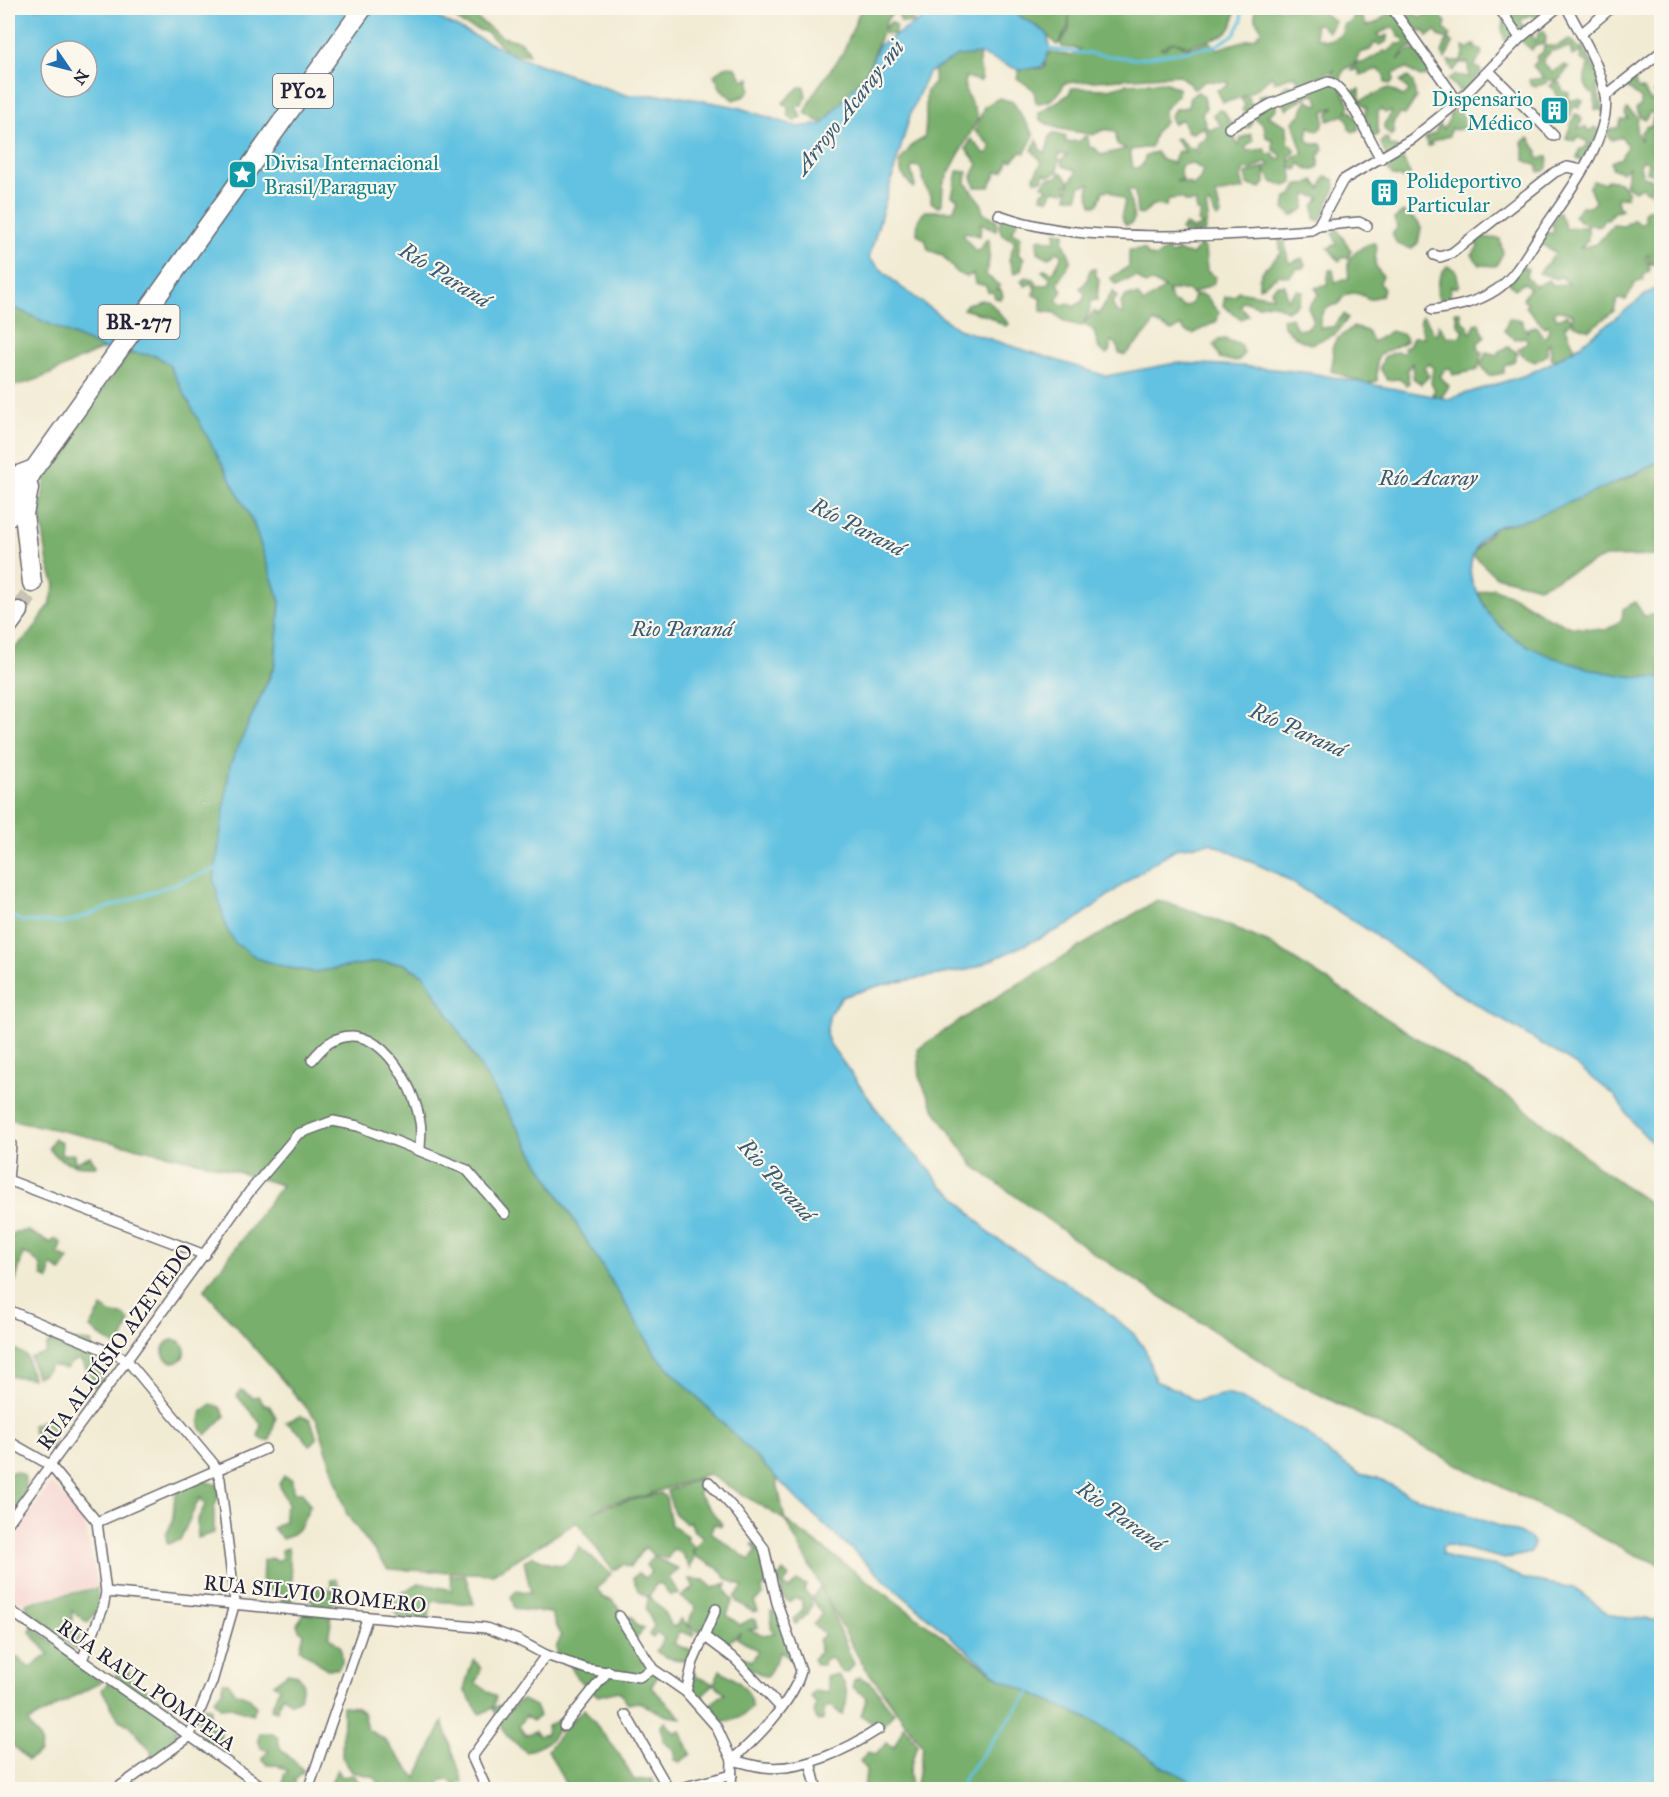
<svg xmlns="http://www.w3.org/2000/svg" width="1669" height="1797" font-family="'IM FELL Great Primer',serif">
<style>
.built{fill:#f7d0ce}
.forest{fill:#78af6c;stroke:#4d6854;stroke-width:1.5;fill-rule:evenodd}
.water{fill:#63c2e1;stroke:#42728e;stroke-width:1.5;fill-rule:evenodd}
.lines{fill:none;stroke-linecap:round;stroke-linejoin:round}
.stream{stroke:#63c2e1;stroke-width:3}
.highway-tunnel{stroke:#c8c3b5;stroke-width:18;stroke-dasharray:18 9;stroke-linecap:butt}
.street-casing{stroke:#6b6870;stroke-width:12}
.highway-casing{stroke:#6b6870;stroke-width:21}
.street{stroke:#fff;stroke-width:9}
.highway{stroke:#fff;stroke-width:18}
.labels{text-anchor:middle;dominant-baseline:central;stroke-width:4.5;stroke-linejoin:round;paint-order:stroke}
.shield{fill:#fbf7ec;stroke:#636270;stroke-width:1.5}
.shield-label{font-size:20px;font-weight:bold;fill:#22223b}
.culture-label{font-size:21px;fill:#0d838f;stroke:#fbf7ec;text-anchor:start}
.street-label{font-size:21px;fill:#22223b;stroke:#fbf7ec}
.water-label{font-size:22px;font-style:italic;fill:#395a75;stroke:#fbf7ec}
</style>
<rect width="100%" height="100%" fill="#fbf7ec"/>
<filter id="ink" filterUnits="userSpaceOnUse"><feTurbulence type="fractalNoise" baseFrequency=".0167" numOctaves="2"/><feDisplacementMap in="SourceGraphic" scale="12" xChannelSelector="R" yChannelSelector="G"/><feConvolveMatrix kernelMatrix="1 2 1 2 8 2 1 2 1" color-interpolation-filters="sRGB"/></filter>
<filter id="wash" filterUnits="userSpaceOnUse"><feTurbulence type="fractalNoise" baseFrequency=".008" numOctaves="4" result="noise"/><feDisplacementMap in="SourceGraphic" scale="24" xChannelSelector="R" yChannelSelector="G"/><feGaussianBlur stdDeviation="1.35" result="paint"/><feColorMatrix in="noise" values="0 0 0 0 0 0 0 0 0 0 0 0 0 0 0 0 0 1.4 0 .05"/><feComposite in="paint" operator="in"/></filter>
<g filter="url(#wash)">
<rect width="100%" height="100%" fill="#f2ebd3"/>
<polygon class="built" points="51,1483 83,1518 98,1586 19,1602 8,1593 8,1543"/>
<g class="forest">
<polygon points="437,8 463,8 502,37 519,41 528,50 529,55 509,53 488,33 462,24 450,13"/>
<polygon points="861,8 912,8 917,11 913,23 901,22 897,10 888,18 883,30 891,22 896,25 894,35 882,33 867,72 826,121 820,122 805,113 816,90 843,53"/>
<path d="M994,8H1045L1065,14L1060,9L1050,8H1235C1235,43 1212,35 1188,46C1170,39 1175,43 1161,48L1165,49L1169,43L1176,42L1187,48L1210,41L1217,49L1256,37L1262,30L1255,19V8H1325L1323,13L1335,21L1328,32L1320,24L1315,25L1316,37C1327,42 1332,41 1342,34L1343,25L1351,22L1356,11L1362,16L1366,26L1376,23L1392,10L1421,41V45L1406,49L1398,60L1408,51L1420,50L1430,70L1426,76L1420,77L1406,68L1393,74L1394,80L1390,84L1385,83L1384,75L1378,69L1360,75L1358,69L1352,71L1351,69L1358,62L1363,63L1384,51L1388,52L1397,44H1403L1405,39L1399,37L1394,27L1377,34L1380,38L1388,35L1386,42L1380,45L1375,43L1370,50L1360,53L1355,63L1344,70L1339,84L1350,105L1347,111H1351L1359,122L1358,130L1353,132L1349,129L1348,120L1344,115L1328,121V113L1335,107L1324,111C1324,119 1325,127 1317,131L1309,126L1307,139L1312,144H1321L1323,149L1319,156V166L1315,170H1309L1299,163L1298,169L1294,170L1289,163L1294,156L1303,154L1293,122L1301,114L1307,99L1315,105L1320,103L1315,95L1310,94L1287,109L1278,97L1287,84L1304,89L1324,78L1327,77L1329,82L1334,70L1300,85L1295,75L1275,82L1271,75C1262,89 1239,100 1223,102L1217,90L1226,87L1228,82L1205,81L1195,89L1179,75L1064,83C1059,97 1050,103 1036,103L1034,90L1017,78L1020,68H1045L1044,57L1052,52L1072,56L1080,49L1062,47L1060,43L1069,30V16L1068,28L1057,45L1041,29L1010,10Z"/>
<polygon points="1431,8 1436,8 1435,14 1438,14 1442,8 1453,8 1440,16 1446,22 1444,29 1450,35 1448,39 1453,43 1445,59 1442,53 1447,39 1439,36 1435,31 1427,37 1424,30 1417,32 1414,27 1409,29 1404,20 1412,12 1421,18"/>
<polygon points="1516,8 1543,8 1543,13 1537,17 1529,15 1521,20 1521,23 1532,34 1535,41 1538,37 1537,33 1543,30 1546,38 1544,44 1534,46 1532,50 1515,36 1510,42 1504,39 1502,27 1506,12 1512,12"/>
<path d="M1569,39L1581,49L1583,46L1600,78L1597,89L1605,114L1599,109L1595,111V96C1582,88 1583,78 1589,64L1581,59L1582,52L1572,56L1570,47L1556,51L1552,50L1543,60V63L1553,72L1565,65L1569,67L1559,80H1548L1547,83L1536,86L1530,84L1529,80L1544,78L1533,66L1538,60L1536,57L1543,52L1544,46H1557Z"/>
<polygon points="1475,44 1475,49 1480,49 1482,53 1474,67 1479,68 1481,72 1469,87 1460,92 1448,79 1456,75 1469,77 1468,63 1460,63 1453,71 1448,61 1460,61 1464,55 1463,47 1467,49"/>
<path d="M980,50L979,63L982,79L980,81L965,77C961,94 975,103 978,119L943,184L942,204L938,207L931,202V195L926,188L920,167L913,166L911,170L915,186L913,188L902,174L899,163L912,145L924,138C928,122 924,106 927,90C938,82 934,79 933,68L941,51Z"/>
<polygon points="731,66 736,68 743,80 750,78 750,90 745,96 733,100 721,89 714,75 725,67"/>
<polygon points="1408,77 1413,82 1416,98 1405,115 1400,114 1393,123 1394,132 1391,136 1384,129 1384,124 1392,113 1389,111 1385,113 1381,109 1378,112 1378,135 1374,137 1367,127 1369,123 1363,118 1367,108 1356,101 1353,91 1360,89 1360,101 1388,88 1403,96 1410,91 1400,82"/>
<polygon points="1634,78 1637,88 1644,90 1651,102 1657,97 1654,92 1661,88 1661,113 1659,113 1661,116 1661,142 1653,133 1650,143 1654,158 1661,161 1658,174 1653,175 1647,172 1649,163 1643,160 1640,166 1643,176 1654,180 1650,193 1642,187 1635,191 1625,185 1629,167 1621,172 1612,168 1611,162 1621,158 1627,146 1622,137 1612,140 1606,133 1611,129 1619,127 1621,120 1628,119 1625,114 1627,109 1638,118 1636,131 1641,141 1641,132 1647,126 1651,127 1654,113 1650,112 1645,120 1640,117 1636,109 1641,105 1641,99 1626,87 1630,79"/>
<path d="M1555,81L1561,84L1562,91L1569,93V101L1579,99L1583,101L1579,108L1574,106L1569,117L1565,116C1563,106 1558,100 1555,90L1550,86Z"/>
<path d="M1165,82L1179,89L1178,95L1164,110L1165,122L1156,131L1151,147L1130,150L1133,168C1144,170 1142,162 1146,156L1156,152L1162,160L1173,163L1178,151L1185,152L1175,139L1178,138L1189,148H1196L1198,153L1201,152L1196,145L1208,136L1203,127L1193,133L1188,132L1181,119L1173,124L1170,116L1175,109L1188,107L1190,97L1198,92L1204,97L1206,108L1202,114L1207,128L1211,130L1216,127H1222L1213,115L1219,110L1224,111L1230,122L1235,124L1249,118L1252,122L1250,127L1244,128L1234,138L1239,146L1241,138L1251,134L1253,141L1245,148L1247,151L1265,149L1267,154L1273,153L1276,159H1281V155L1273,149V141L1266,137L1264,125L1242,110L1245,105L1241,99L1245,96L1249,97L1250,103L1257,107L1263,104L1258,98L1259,95L1267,94L1270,103L1277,105V108L1268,116L1287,126L1288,142L1296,151L1289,157L1293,183L1285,186L1272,182L1265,170V183L1261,188L1247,185L1246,174L1270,165L1266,162L1251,170L1244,169L1241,177L1244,189L1216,194L1221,215L1217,218L1209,204L1206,206L1208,217L1204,233H1183L1181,229L1186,225L1193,229L1202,226L1198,221L1201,212L1196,211V202H1186L1182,198L1169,199L1166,206L1153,205L1141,215L1137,214L1135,191L1128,189L1134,219L1131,224L1126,225L1121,217L1125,201L1109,190L1103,191L1098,205H1092L1088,192L1090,184L1079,186L1078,197H1067L1069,184L1065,185L1067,190L1064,192L1053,190L1048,200L1041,197L1042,192L1048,189L1042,185L1047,179L1058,177L1061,172L1070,182L1077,171L1063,166L1061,160L1068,155L1059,154L1058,172L1049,176L1044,173L1042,180L1035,181L1034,176L1042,162L1032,150L1037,140L1040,150L1046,152L1050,136L1053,133L1066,137L1065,142L1080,141L1085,136L1088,137L1089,147L1096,149L1101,155L1126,149L1117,144L1116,133C1107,127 1102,130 1093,135C1074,130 1057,132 1039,119V113L1068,95L1072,88L1109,89L1127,84ZM1192,163L1203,170L1199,181L1192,186L1190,183L1175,181L1183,180L1180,171L1182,165Z"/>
<polygon points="799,87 804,87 806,97 802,106 795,106 802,117 794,121 788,115 788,107 783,103"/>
<polygon points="999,98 1013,102 1034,135 1025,153 1021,152 1012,161 1009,159 1004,171 997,172 989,187 975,187 972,176 978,164 966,149 971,139 984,153 988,153 991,146 975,131 984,107"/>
<polygon points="1456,109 1463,115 1465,128 1455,130 1451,128 1449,136 1431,142 1432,145 1428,146 1425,138 1435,133 1439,125 1443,129 1449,120 1450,113"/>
<polygon points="1575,114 1579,115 1582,120 1578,129 1586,127 1589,131 1595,127 1600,130 1583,162 1577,159 1579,150 1586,147 1588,142 1578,137 1574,141 1566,138"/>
<polygon points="1385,138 1388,139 1389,146 1397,147 1411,176 1407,179 1393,176 1385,166 1387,159 1381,143"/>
<polygon points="1529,138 1538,152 1537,157 1540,159 1548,156 1547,168 1544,171 1538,172 1537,166 1525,160 1522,142"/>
<path d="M957,171L967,172L966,183L982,205V212L997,220L996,231L981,223L980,236L966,232L963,235L975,251L979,250L986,240H989C990,250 990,264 985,274L1000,286L997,289L1001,290L1003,296L1000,299L995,298L993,292H988L986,286L975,283L973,274L966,277L957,273L942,255L928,250L926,241L917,234L918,220L925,211H953L958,199L952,196Z"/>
<polygon points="1325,177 1334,179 1335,188 1320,221 1315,219 1314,206 1320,198 1306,194 1304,209 1292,216 1284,209 1286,197 1292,195 1298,184 1305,185 1314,180 1320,189"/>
<path d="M1607,180L1620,182L1628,192L1626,197L1617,198L1618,206L1622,209L1613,212L1608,220H1603L1601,225C1592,227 1579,223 1574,215L1582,206L1590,207L1595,202L1589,186L1593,181L1604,183Z"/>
<polygon points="1661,208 1659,265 1650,264 1649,255 1646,256 1650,270 1643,276 1644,280 1635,283 1626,300 1617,299 1614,311 1589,330 1573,324 1573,314 1556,310 1554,312 1557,319 1567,315 1571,318 1571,322 1565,326 1575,349 1555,360 1551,357 1550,343 1547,346 1547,355 1535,362 1525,358 1518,349 1528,341 1525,337 1515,339 1504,331 1509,318 1521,320 1527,332 1528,328 1536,326 1543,337 1546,337 1549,329 1548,325 1544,327 1526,307 1527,302 1523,299 1530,288 1524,283 1515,289 1508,282 1522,266 1528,269 1526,277 1536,286 1549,280 1553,285 1569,284 1560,276 1557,279 1539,273 1556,253 1538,242 1546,232 1551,234 1554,231 1552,223 1559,211 1566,229 1588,226 1588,240 1580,248 1597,244 1613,225 1624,226 1634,219 1640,224 1646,220 1644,213 1648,209"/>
<polygon points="1005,210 1021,216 1012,232 1021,237 1018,254 1024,258 1021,270 1014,274 1009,260 1015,241 1002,235 999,226"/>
<polygon points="1403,212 1417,221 1421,228 1418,243 1411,249 1397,244 1392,234 1397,228 1394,219"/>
<polygon points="1337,229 1351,250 1348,259 1344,257 1339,261 1328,248 1337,244 1333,233"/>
<polygon points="1056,231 1065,233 1063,240 1071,260 1058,283 1062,291 1056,300 1062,305 1069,303 1073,307 1082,302 1085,294 1080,288 1086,282 1090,270 1095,269 1095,274 1099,279 1097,300 1091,301 1089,313 1082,326 1065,322 1055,313 1041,311 1041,299 1033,295 1036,289 1032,283 1025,286 1021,281 1025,277 1034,279 1038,286 1050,284 1050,278 1042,271 1045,269 1053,273 1062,255 1057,251 1048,258 1038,252 1037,241 1041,238 1055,242"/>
<path d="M1290,233L1285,243L1288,261L1291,263L1302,258L1305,265L1303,268L1296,269L1289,277L1279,275L1259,288C1257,270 1270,265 1281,253L1278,235Z"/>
<polygon points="1479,237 1500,239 1503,253 1496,266 1480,265 1472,255 1478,247 1475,239"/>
<path d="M1375,243L1377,247C1374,260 1373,266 1383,276L1380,282L1384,289L1381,296L1369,299C1359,292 1344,289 1339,304C1327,305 1318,314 1320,328L1333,327L1344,314L1348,318L1336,334L1311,344C1300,341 1283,331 1282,319L1291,317L1297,329C1304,331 1312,327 1313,318L1308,307L1319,294L1315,288L1327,285L1329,270H1333L1335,282L1348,279C1350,274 1347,269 1348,264C1350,254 1366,243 1375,243Z"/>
<path d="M1200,244L1205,249L1207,271L1216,277L1213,284L1192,294L1187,290H1168L1172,301L1184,307L1191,304L1194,295C1211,292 1209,305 1219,312L1217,321L1193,334L1185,331L1181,326L1172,331L1154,322C1148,335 1135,344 1125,355L1119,353L1116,343L1111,341L1109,352L1106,354L1099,349L1094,331L1084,323L1095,311L1098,315L1113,291L1117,297L1112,303L1116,311L1123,314L1121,302L1126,296L1138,295L1143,303L1165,288L1152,282L1145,284L1137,277L1115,284L1111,278L1129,266V250L1144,249L1149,256L1157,257L1166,249L1171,254L1178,251L1193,255Z"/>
<path d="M1447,266L1456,270L1459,285L1456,288L1451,286L1450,298L1446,304L1441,303C1433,292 1439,275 1447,266Z"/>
<path d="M1277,285H1285L1287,300L1297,290L1303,292L1298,304L1287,311C1276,304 1270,301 1258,306L1243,301L1240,306L1248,315L1241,319L1223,306L1225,297L1235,296L1238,291L1273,297L1271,290Z"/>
<polygon points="981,300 988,300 1009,324 1005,326 988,316 963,309 967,304"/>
<path d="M8,305L104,349C71,360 43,384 8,386Z"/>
<polygon points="1455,312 1460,312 1462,321 1468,325 1469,332 1472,332 1475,324 1479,323 1485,337 1478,343 1479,351 1482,352 1478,370 1453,375 1450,368 1445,369 1440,376 1449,386 1441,398 1432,394 1435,390 1431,383 1433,368 1429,364 1424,367 1429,376 1421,384 1413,378 1412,363 1407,370 1409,383 1407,385 1399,379 1387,380 1380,368 1384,357 1396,352 1405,353 1404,348 1410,345 1413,337 1424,337 1420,323 1422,316 1426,319 1434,334 1437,334 1439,325 1447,337 1460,337 1464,330 1458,325"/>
<polygon points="1353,327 1367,331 1373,342 1391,331 1404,335 1407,341 1381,354 1377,359 1377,381 1367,384 1331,371 1334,354 1332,348 1336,340"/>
<path d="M1225,339L1241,345L1244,354C1239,365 1231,360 1220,359L1214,345L1218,340Z"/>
<polygon points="1508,347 1518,353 1514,361 1504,366 1504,373 1489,376 1481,365 1486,352 1498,355 1499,351"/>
<polygon points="141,353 157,356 169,365 205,428 253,522 280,602 275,664 230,765 259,959 314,972 376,962 402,963 424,975 657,1356 775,1473 785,1520 1001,1679 1091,1720 1165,1768 1208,1789 915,1789 923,1747 860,1660 785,1520 708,1474 644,1496 606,1504 594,1512 607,1506 661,1493 666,1498 671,1525 687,1536 687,1541 695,1547 692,1550 694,1556 690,1569 683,1555 674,1549 667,1559 653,1555 645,1547 630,1567 623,1564 613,1571 577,1522 493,1574 388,1569 347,1515 317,1420 204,1290 282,1185 210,1164 8,1119 8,655 33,630 50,604 55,585 48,564 40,512 47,471 127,354"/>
<polygon points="1661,460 1661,556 1605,557 1539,587 1495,576 1472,554 1494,528 1525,520 1637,474"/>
<path d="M1493,588L1518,599L1547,617L1571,627L1606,630L1622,620L1623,609L1635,602L1644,616L1661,614V678C1608,678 1533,662 1494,621C1487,613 1483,602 1478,593Z"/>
<polygon points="1157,900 1194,911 1269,943 1515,1101 1604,1171 1661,1211 1661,1565 1636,1555 1285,1377 1095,1254 974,1166 934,1109 920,1079 918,1049 974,1011"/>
<path d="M54,1138L62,1143L61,1155L74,1154L75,1163L90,1156L97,1166C80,1167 60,1165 49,1148Z"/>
<path d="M28,1231L51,1243L55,1238L61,1243L58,1254L69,1259L61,1271L51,1265L49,1280L42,1276L41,1266L31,1256L23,1253L16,1280L8,1291V1278L11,1271C4,1258 6,1243 15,1232Z"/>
<polygon points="102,1307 111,1314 124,1315 130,1322 121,1342 115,1346 90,1328"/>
<polygon points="55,1339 91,1342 101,1378 99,1386 94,1387 90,1374 80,1360 72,1362 66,1369 51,1365 44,1374 36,1376 30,1357 45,1353 47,1345"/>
<circle cx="174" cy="1351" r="11"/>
<polygon points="17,1350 26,1356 32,1378 8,1376 8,1355"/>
<polygon points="241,1390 253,1397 258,1396 264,1405 269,1405 276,1417 270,1440 265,1441 258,1437 261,1424 237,1396"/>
<path d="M211,1405L220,1407L225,1416L206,1435C198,1427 199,1422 202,1411Z"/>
<polygon points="300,1416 310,1419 317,1438 310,1446 303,1436 286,1422"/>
<path d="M49,1418C54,1430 57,1438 49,1450L36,1442L32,1425Z"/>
<path d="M15,1471L24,1475C30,1497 20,1503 8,1519V1474Z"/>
<path d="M284,1476L292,1479L293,1492H302L310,1505C305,1520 299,1534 282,1539L273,1528L285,1521L284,1510L288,1505L279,1484Z"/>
<polygon points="700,1478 704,1487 698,1494 722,1524 721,1526 714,1524 711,1532 749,1560 757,1551 752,1545 759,1538 777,1582 761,1588 763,1595 754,1602 758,1611 753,1612 737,1602 735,1597 743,1587 726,1578 719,1569 696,1557 693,1551 703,1537 694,1531 690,1521 686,1523 675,1515 667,1491"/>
<path d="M201,1480L219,1485V1494L214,1508V1533L198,1538L197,1521L205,1505L200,1497L180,1540L167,1544L166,1534C184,1510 158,1490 201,1480Z"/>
<polygon points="579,1547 611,1574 597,1589 603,1598 612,1600 625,1616 632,1617 637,1626 645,1628 634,1640 658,1676 651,1687 682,1718 667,1716 638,1702 628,1704 619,1691 598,1696 577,1678 570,1665 559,1658 556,1648 561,1636 551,1613 515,1609 511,1597 517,1590 531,1593 524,1561 533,1556 551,1564 563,1565 572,1559"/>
<polygon points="288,1548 294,1596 290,1602 282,1600 273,1590 262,1590 263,1560 271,1558 277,1561 282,1558 281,1550"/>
<path d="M654,1557L679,1569L669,1578L679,1594L670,1596L662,1584H656L649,1596L664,1612L670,1625L675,1627L681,1619L695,1633L693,1636L679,1631L674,1644L692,1651L690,1660C677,1660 665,1659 656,1651L664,1638L657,1633L653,1638L649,1635L654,1626L646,1609L649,1596L647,1597L638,1590L633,1578L638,1573L645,1578L651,1572L646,1565Z"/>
<polygon points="783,1571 789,1577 783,1585 789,1589 797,1581 806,1585 804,1591 810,1596 812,1605 806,1615 795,1624 793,1620 802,1611 802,1600 795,1598 789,1602 784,1598 778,1579"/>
<polygon points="450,1575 465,1575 474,1604 432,1601 428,1620 398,1618 391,1599 419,1583 452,1590"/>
<polygon points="336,1579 346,1600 331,1604 330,1607 318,1608 308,1597 312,1589 325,1587 333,1592 330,1580"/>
<polygon points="689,1579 704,1580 713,1588 727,1583 725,1590 733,1600 727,1615 740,1625 751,1619 756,1620 758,1628 749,1630 764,1635 774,1633 771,1627 771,1611 779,1612 795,1658 790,1659 781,1651 767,1677 744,1666 743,1657 752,1661 758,1651 737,1638 741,1632 722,1647 687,1624 696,1607 681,1597 694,1587"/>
<polygon points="821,1586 854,1664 848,1672 841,1671 831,1657 824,1660 823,1665 816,1665 813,1659 820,1652 819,1640 825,1634 813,1624 822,1614 812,1598"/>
<polygon points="97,1588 98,1608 88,1623 72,1611 72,1624 81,1633 78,1652 28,1615 26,1603"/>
<path d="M305,1612L331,1616C332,1636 321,1631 341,1647L342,1661L338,1669H327L300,1649L304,1633L299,1630L297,1624Z"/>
<path d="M32,1626L101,1682L28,1722C34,1737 43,1733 40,1753L28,1760L8,1741V1661L18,1657L29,1668L49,1654L30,1632Z"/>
<path d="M475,1660L481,1669L476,1683L496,1697L493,1708L500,1705L511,1709L518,1701L523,1700L535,1706L539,1716L533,1721L525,1716L519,1726L525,1735L535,1731L539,1736L546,1734L547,1726L562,1718C555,1741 547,1744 526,1752L506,1735L493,1708L480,1714L464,1690L471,1665Z"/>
<polygon points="128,1670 133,1684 143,1686 172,1709 178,1738 152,1756 150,1749 129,1725 119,1720 102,1690 107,1684 122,1685 115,1674"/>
<path d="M694,1670L695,1676L714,1684L720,1670C734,1678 752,1689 752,1707C740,1720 727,1726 710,1717L708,1706L725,1693L714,1684L703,1694L704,1701L699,1704L689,1692Z"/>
<polygon points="288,1673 298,1675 303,1683 300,1699 291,1703 282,1695 277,1711 271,1709 279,1688 273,1684"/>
<path d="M838,1675C849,1685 849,1702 842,1715L831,1706L825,1708L823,1720L818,1721L814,1713L816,1704L811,1697L814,1691L829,1693L826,1676Z"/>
<path d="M859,1677C881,1687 878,1697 894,1712L881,1730L861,1715L867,1697L852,1687L854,1680Z"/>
<polygon points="223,1682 228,1682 234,1692 250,1698 256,1707 252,1714 231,1707 221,1708 214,1699 223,1690"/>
<polygon points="204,1706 211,1709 209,1720 212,1726 220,1729 221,1742 217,1746 201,1737 202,1730 198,1724"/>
<polygon points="343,1706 355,1707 363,1712 367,1729 384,1739 416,1778 443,1722 463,1782 455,1786 449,1780 442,1780 436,1789 406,1789 409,1786 405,1789 383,1789 374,1777 352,1772 342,1757"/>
<polygon points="584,1709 619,1754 634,1780 653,1779 654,1788 568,1789 548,1750 567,1725"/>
<polygon points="665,1722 675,1733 680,1731 691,1754 680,1762 674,1760 675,1751 663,1741 661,1725"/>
<polygon points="904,1726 917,1744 909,1772 911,1789 864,1789 866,1771 860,1761 868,1752 876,1755 886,1743 894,1747"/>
<polygon points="260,1733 273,1733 278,1738 280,1748 304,1771 295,1780 295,1786 292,1789 283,1788 284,1775 288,1771 277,1765 267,1765 262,1758 269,1751 261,1748 258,1739"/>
<polygon points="337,1769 342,1777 353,1775 366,1789 326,1789 329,1788"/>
</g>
<path class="water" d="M8,8H423L440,19L516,56L626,95H671L737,107L798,127L823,124L868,70L879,45L940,8H960L973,13L1010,10L1047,33L1050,49L1042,67L1019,70L980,54L958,56L928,73L911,112L869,258L897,284L958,329L1106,376L1176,363L1242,366L1311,373L1448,399L1526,375L1547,365L1575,349L1661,283V460C1619,483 1573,501 1528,519C1518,523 1502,523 1493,529C1474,541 1464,568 1475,588C1481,598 1485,610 1493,619C1527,659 1612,678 1661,678V1152L1635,1125L1614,1095L1575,1064L1454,991L1365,928L1280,875L1211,843L1177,848L1148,866L1070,924L972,969L881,985L842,997L830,1013L826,1033L829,1043L894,1133L931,1171L942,1187L951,1192L991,1235L1090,1298L1134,1334L1146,1351L1155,1381L1178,1390L1195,1401L1226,1394L1240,1398L1305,1432L1332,1456L1360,1474L1378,1478L1407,1494L1508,1529L1531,1538L1534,1544L1530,1553L1505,1559L1449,1545L1443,1546L1442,1554L1452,1559L1497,1566L1524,1579L1574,1588L1610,1615L1661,1621V1789H1208L1165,1768L1091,1720L1001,1679L890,1585L800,1502L657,1356L424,975L402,963L376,962L314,972L289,968L259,959L235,943L226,928L214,881L230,765L275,665L280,602L253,522L169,365L157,356L104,349L8,305ZM51,51H87V87H51Z"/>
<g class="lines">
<g class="stream">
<polyline points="1048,49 1136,59 1215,46 1235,34 1242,20 1241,8"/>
<polyline points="8,914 22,921 65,923 219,868"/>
<polyline points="959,1790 967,1774 1030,1692"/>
</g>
</g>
</g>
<g filter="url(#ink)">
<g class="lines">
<polyline class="highway-tunnel" points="19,611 31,592 32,583"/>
<defs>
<g id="street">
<polyline points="1392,8 1458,102"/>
<polyline points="1581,34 1611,8"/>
<polyline points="1520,38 1557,8"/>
<polyline points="1489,71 1554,136"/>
<polyline points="1605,96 1662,51"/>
<path d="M1229,128L1271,104L1328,82C1346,84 1371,143 1381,159"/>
<path d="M999,215C1052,234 1104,235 1161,236C1211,236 1261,234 1311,230L1318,226L1343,180L1412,139L1458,102L1520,38L1499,8"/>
<polyline points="1318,226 1359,222 1367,226"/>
<polyline points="1434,255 1440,257 1452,253 1555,172 1567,167 1582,170"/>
<path d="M1432,310C1456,307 1476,303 1496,290C1516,277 1528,252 1541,233C1564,198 1612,139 1605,95C1600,63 1581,35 1567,8"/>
<path d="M312,1060C317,1054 323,1047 329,1043C376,1014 414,1084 420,1122C422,1131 420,1141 420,1150"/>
<polyline points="8,1180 205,1255"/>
<polyline points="8,1180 11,1144"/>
<polyline points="8,1310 126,1359 213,1463 220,1479 235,1602 212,1682 189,1737 115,1790"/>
<polyline points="8,1441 50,1465 97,1522 106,1592 103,1608 82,1660"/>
<path d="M709,1482L736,1511L764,1548L777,1603L801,1671C793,1702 755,1740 732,1760"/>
<polyline points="97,1522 265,1449"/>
<polyline points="8,1523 250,1191 298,1134 333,1121 358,1126 467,1170 505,1214"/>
<polyline points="106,1592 486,1628 518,1640 546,1655 587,1669 639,1677 653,1669"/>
<polyline points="8,1609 267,1790"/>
<polyline points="619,1616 653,1669 686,1692 716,1726 732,1760 731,1790"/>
<polyline points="704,1636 736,1660 780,1707"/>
<polyline points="686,1692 693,1662 716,1609"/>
<polyline points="626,1715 669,1790"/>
<polyline points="564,1726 608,1671"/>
<path d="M732,1760C742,1762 753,1766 764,1767C802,1772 848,1749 879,1729"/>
<polyline points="810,1762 817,1790"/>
<polyline points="308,1790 367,1619"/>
<polyline points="487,1790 472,1757 546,1655"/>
<polyline points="673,1790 732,1775"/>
</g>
<g id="highway">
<polyline points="8,479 34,469"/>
<polyline points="29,488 24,514 32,583"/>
<polyline points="8,517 34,469 363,8"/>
<polyline points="8,626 19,611"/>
</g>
</defs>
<use href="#street" class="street-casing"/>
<use href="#highway" class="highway-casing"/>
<use href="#street" class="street"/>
<use href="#highway" class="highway"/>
</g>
</g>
<defs>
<symbol id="building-square" viewBox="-11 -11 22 22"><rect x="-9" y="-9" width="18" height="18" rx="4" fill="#0f9aa8" stroke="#fbf7ec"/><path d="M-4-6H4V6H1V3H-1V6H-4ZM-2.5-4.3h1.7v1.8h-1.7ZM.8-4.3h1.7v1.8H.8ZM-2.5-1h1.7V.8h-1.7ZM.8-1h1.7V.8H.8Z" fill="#fff"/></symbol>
<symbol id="sight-square" viewBox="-11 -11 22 22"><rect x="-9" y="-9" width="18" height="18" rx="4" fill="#0f9aa8" stroke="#fbf7ec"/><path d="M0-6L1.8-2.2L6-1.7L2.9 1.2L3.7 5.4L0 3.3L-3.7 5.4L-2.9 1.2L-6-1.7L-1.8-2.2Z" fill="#fff"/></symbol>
</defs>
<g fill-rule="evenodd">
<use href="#building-square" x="1538" y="94" width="33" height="33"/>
<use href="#sight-square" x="226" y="158" width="33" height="33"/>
<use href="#building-square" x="1368" y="176" width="33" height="33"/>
</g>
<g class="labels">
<g class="shield">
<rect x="273" y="74" width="60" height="34" rx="4.5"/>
<rect x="98.5" y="305" width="81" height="34" rx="4.5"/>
</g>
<g class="shield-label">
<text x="303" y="91">PY02</text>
<text x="139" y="322">BR-277</text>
</g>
<g class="culture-label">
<text x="1533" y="99" text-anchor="end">Dispensario<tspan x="1533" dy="24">Médico</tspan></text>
<text x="264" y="163">Divisa Internacional<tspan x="264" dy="24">Brasil/Paraguay</tspan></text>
<text x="1406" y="181">Polideportivo<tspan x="1406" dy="24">Particular</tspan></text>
</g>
<g class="street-label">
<text transform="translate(115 1347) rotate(-54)">RUA ALUÍSIO AZEVEDO</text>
<text transform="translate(315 1594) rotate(6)">RUA SILVIO ROMERO</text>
<text transform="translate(147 1685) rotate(35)">RUA RAUL POMPEIA</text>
</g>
<g class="water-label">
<text transform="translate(849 107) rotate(-52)">Arroyo Acaray-mi</text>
<text transform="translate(445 275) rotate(32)">Río Paraná</text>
<text x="1428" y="477">Río Acaray</text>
<text transform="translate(858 527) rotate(27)">Río Paraná</text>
<text x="682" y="628">Rio Paraná</text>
<text transform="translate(1298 730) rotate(24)">Río Paraná</text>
<text transform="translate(777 1180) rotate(48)">Rio Paraná</text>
<text transform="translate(1121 1516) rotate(36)">Rio Paraná</text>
</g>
</g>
<rect width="1669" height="1797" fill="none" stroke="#fbf7ec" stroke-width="30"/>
<g transform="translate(69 69) rotate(125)"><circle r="28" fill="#fbf7ec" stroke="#a4a2a5" stroke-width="1.5"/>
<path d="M0-4.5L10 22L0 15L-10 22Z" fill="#1f6fb2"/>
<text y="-9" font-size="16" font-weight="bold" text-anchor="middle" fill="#22223b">N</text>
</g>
</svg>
